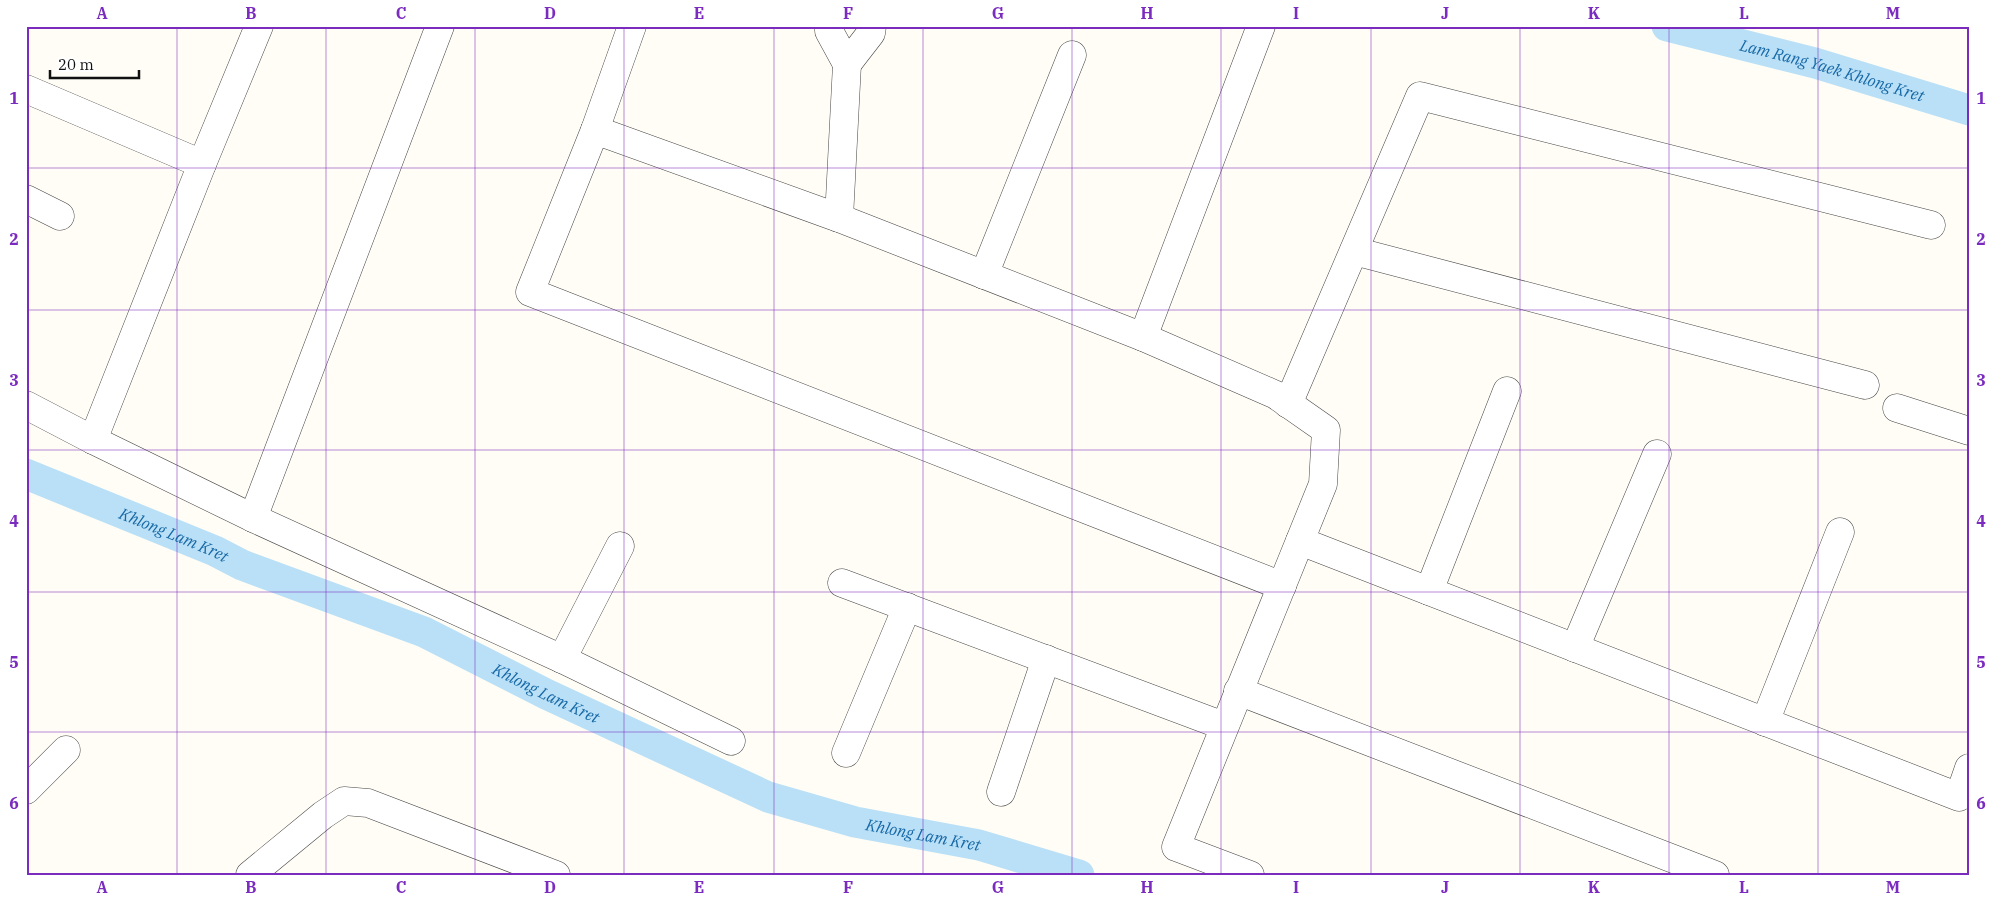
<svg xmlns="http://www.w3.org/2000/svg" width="1995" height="901" font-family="'IBM Plex Serif',serif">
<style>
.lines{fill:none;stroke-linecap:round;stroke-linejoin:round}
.canal{stroke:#b9e0f7;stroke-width:31}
.minor-casing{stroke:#444;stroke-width:29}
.minor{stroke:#fff;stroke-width:28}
.grid{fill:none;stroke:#7b2cbf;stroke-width:1;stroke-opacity:0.55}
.labels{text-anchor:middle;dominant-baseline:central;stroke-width:5;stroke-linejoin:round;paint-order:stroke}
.water-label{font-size:16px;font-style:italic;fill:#1768a6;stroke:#fff}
.neatline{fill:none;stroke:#7b2cbf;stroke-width:2}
.grid-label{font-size:16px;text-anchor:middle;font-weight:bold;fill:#7b2cbf}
</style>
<rect width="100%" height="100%" fill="#fffdf5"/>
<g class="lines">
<g class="canal">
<path id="s1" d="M1667,26L1815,63L1969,110"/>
<path id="s2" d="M26,474L215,551L242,565L424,632L546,694L768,797L855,822L979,845L1079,875"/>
</g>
<defs>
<g id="minor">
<polyline points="632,26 595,130 530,292 1282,586"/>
<polyline points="829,26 829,31 847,64 871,33 872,26"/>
<polyline points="26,89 202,164"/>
<polyline points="595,130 839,218 1143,337 1276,395 1326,430 1323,484 1176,847 1250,875"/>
<polyline points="26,199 60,216"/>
<polyline points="839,218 847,64"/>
<polyline points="1354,251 1865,385"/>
<polyline points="984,275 1072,55"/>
<polyline points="1143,337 1261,26"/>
<polyline points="1288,404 1420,96 1931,225"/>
<polyline points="26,405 93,440 253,518 440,26"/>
<polyline points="1897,408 1969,431"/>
<polyline points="93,440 202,164 259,26"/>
<polyline points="253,518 562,659 731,741"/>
<polyline points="1300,541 1959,797 1969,768"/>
<polyline points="842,583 1224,726"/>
<polyline points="1429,591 1507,391"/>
<polyline points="1575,648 1657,454"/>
<polyline points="562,659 620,546"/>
<polyline points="1238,691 1715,875"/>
<polyline points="1765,722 1840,532"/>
<polyline points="846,753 907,607"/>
<polyline points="26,790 66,750"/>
<polyline points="1001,792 1046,659"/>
<polyline points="250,875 323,815 344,801 368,803 556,875"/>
</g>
</defs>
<use href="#minor" class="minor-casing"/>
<use href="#minor" class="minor"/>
</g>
<path class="grid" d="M177,26V875M326,26V875M475,26V875M624,26V875M774,26V875M923,26V875M1072,26V875M1221,26V875M1371,26V875M1520,26V875M1669,26V875M1818,26V875M26,168H1969M26,310H1969M26,450H1969M26,592H1969M26,732H1969"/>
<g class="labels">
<g class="water-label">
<text stroke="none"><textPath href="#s1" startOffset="171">Lam Rang Yaek Khlong Kret</textPath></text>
<text stroke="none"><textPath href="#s2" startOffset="160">Khlong Lam Kret</textPath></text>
<text stroke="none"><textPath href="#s2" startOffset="565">Khlong Lam Kret</textPath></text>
<text stroke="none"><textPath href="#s2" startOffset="970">Khlong Lam Kret</textPath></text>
</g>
</g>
<rect width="1995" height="901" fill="none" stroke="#ffffff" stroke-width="55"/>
<path d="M50 70v8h89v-8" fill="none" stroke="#111111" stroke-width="2.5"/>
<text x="58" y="70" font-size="15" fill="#111111" stroke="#ffffff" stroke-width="4" paint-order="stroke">20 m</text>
<rect x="28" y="28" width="1940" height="846" class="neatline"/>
<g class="grid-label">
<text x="102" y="19">A</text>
<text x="251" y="19">B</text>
<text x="401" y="19">C</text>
<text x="550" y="19">D</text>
<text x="699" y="19">E</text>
<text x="848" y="19">F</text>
<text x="998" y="19">G</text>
<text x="1147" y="19">H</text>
<text x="1296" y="19">I</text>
<text x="1445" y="19">J</text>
<text x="1594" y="19">K</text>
<text x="1744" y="19">L</text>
<text x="1893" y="19">M</text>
<text x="14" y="104">1</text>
<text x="1981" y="104">1</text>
<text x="14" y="245">2</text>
<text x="1981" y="245">2</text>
<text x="14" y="386">3</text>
<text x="1981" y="386">3</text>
<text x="14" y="527">4</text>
<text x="1981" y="527">4</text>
<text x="14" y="668">5</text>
<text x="1981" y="668">5</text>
<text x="14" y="809">6</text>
<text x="1981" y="809">6</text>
<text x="102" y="893">A</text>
<text x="251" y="893">B</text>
<text x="401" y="893">C</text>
<text x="550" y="893">D</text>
<text x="699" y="893">E</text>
<text x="848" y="893">F</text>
<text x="998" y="893">G</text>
<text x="1147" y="893">H</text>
<text x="1296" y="893">I</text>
<text x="1445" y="893">J</text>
<text x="1594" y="893">K</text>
<text x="1744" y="893">L</text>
<text x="1893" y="893">M</text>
</g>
</svg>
